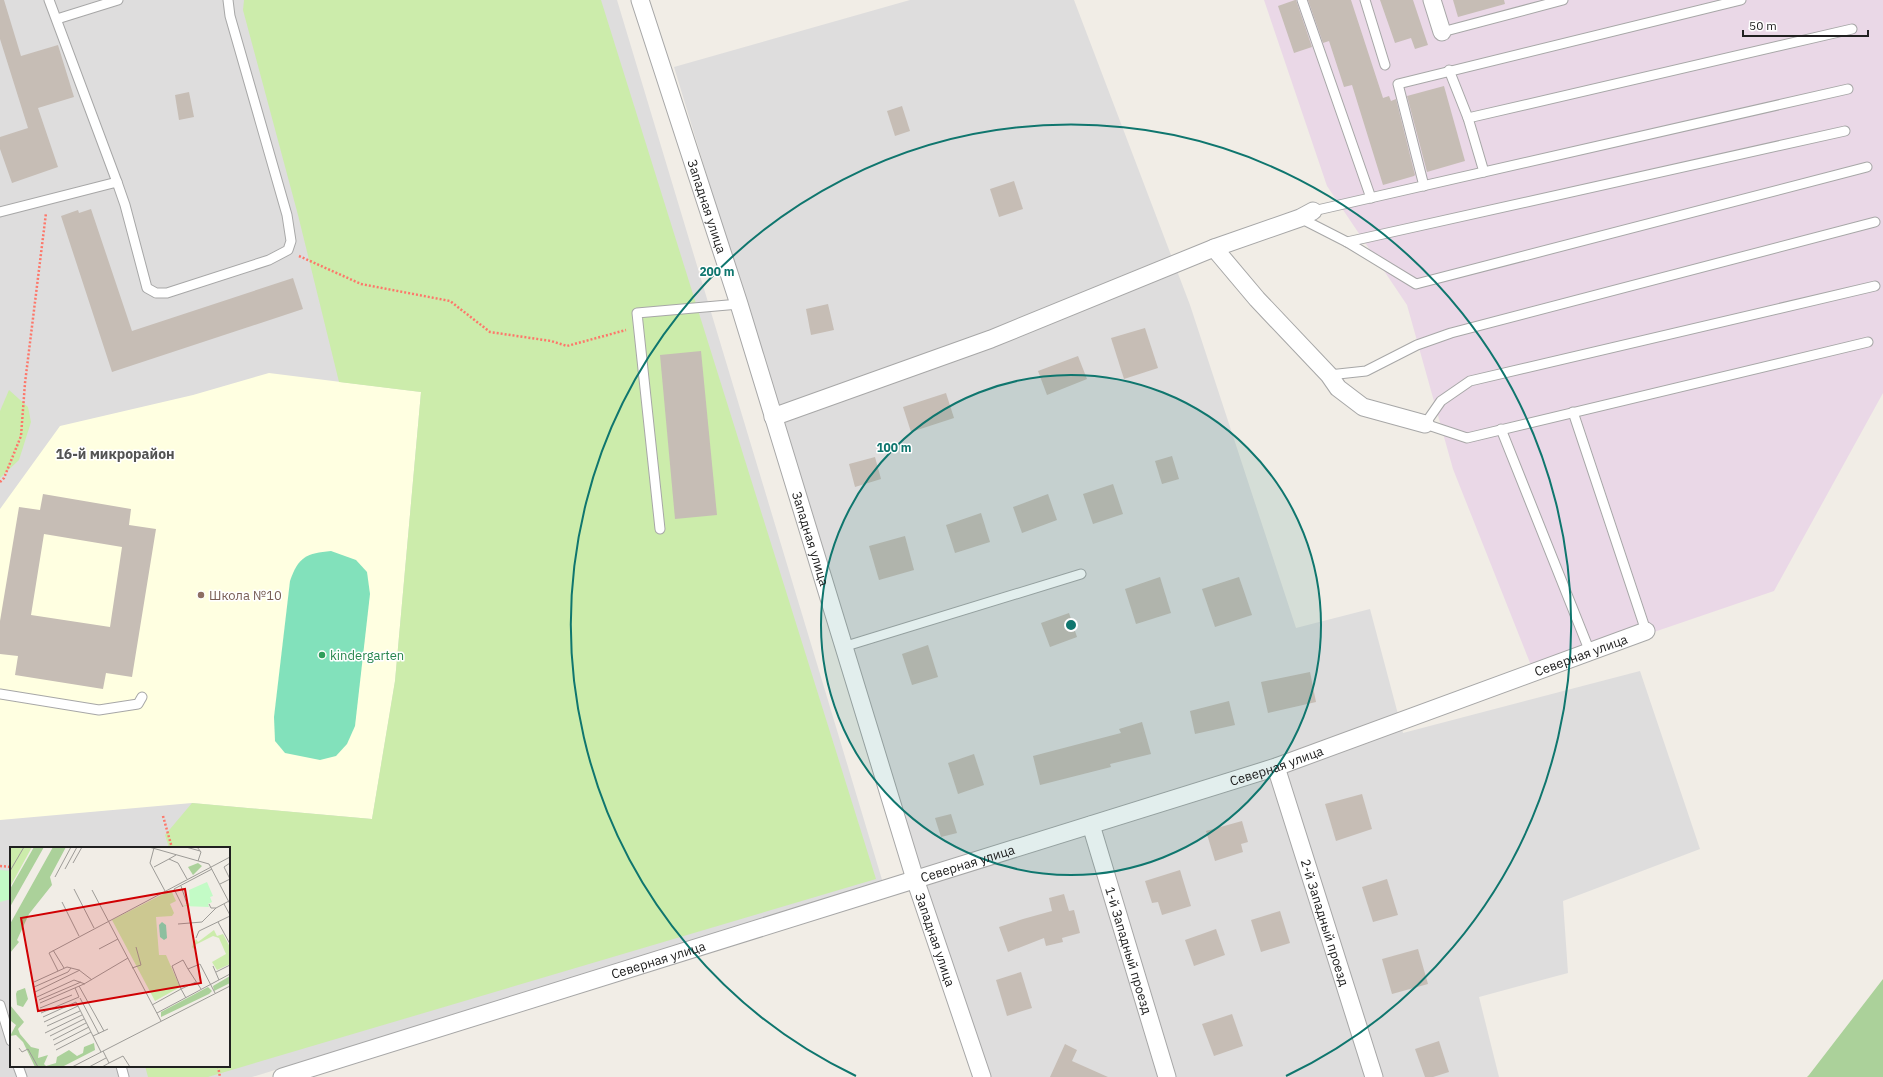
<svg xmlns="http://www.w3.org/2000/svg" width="1883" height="1077" font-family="'IBM Plex Sans',sans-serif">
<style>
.residential{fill:#dedddd;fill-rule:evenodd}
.industrial{fill:#ead8e7}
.education{fill:#ffffe1}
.grass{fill:#ccecab}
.forest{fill:#abd19a}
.park{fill:#c3fbc6}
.pitch{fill:#82e1bb}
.building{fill:#c6bdb5;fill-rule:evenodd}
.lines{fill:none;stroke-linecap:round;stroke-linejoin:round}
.service-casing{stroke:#a7a7a7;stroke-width:11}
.minor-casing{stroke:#a7a7a7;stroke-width:19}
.path{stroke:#fd776a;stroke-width:2.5;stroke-dasharray:2 2;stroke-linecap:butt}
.service{stroke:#fff;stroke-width:9}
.minor{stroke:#fff;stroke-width:17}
.ring{fill:none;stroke:#0f766e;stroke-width:2}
.education-dot{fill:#8d6e63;stroke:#fff;stroke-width:1.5}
.leisure-dot{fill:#2e9e5b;stroke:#fff;stroke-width:1.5}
.labels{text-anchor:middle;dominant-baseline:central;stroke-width:3;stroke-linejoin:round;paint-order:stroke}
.street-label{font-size:13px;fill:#202020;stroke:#fff}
.education-label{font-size:13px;fill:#785e54;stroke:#fff;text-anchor:start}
.leisure-label{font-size:13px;fill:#27864d;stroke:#fff;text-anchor:start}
.neighbourhood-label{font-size:14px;font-weight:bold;fill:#535353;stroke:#fff}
.inset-road{fill:none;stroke:#9d9b97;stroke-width:1}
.view{fill:#d00003;fill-opacity:0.15;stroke:#d00003;stroke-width:2}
.inset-edge{fill:none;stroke:#202020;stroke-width:2}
.centre{fill:#0f766e;stroke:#fff;stroke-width:2}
.ring-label{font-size:12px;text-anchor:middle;font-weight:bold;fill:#0f766e;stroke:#fff;stroke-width:3;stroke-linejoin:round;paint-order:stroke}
</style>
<rect width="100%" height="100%" fill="#f1ede6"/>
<g class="residential">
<path d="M0,0H617L883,883L252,1077H0ZM11,848H229V1066H11Z"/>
<polygon points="910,0 1074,0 1190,305 1296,628 1370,609 1403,733 1640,671 1700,849 1563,901 1568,973 1479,997 1499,1077 980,1077 674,67"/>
</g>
<polygon class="industrial" points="1264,0 1883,0 1883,393 1774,591 1534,673 1453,469 1407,305 1327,186"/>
<polygon class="education" points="269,373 421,392 395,681 372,819 192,803 0,820 0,509 60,426 193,395"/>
<g class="grass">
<polygon points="244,0 601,0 876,879 208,1077 148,1077 145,1066 229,1066 229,848 169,848 165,835 192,803 372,819 395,681 421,392 339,382 298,215 243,10"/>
<polygon points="9,390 28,407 31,422 19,460 0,478 0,411"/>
</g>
<polygon class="forest" points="1883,979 1883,1077 1807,1077 1809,1075"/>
<polygon class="park" points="0,870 11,871 11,899 0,902"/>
<path class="pitch" d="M331,551L356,560L367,572L370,594L355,726L347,744L336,756L320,760L285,753L275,741L274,717L290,581C298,557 307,553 331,551Z"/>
<g class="building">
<polygon points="0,0 4,0 21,56 58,45 74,97 38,108 58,167 12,183 0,149 0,137 28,128 0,39"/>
<polygon points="1295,0 1296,0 1312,47 1294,53 1278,6"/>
<polygon points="1308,0 1351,0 1383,98 1389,96 1391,101 1396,99 1415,175 1414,176 1383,185 1352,85 1344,87 1329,41 1323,43"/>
<polygon points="1380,0 1413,0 1428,45 1415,49 1411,38 1395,43"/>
<polygon points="1453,0 1504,0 1505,4 1458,17"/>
<polygon points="1444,86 1465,161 1427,172 1407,96"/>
<polygon points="189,92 194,117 179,120 175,95"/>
<polygon points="902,106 910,131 895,136 887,111"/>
<polygon points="1014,181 1023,209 999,217 990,189"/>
<polygon points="91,209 132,331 293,278 303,309 112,372 61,216 78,210 79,213"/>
<polygon points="828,304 834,330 811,335 806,309"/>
<polygon points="1145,328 1158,368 1124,379 1111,338"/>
<polygon points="701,351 717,515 675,519 660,355"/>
<polygon points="1078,356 1087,379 1047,395 1038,371"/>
<polygon points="946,393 954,418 911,432 903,407"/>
<polygon points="1172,456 1179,479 1162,484 1155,461"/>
<polygon points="875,457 881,479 855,487 849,464"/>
<polygon points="1113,484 1123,514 1093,524 1083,494"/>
<path d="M43,494L131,509L129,525L156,529L132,677L106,673L103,689L15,675L18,656L0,654V621L19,507L40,510ZM44,534L122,547L110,627L31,615Z"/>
<polygon points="1048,494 1057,520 1022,533 1013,507"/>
<polygon points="981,513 990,542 955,553 946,525"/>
<polygon points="905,536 914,570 879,580 869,546"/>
<polygon points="1160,577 1171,613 1136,624 1125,589"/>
<polygon points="1239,577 1252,615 1215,627 1202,589"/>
<polygon points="1069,613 1077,637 1050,647 1041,623"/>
<polygon points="928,645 938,677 912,685 902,654"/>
<polygon points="1310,672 1316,702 1268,713 1261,682"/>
<polygon points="1229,701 1235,725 1195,734 1190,711"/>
<polygon points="1142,722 1151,754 1110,764 1111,767 1040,785 1033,756 1121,733 1119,729"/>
<polygon points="974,754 984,785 958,794 948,763"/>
<polygon points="1362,794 1372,829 1336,841 1325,804"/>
<polygon points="951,814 957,833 941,837 935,818"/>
<polygon points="1242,821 1248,842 1241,844 1243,852 1215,861 1206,831"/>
<polygon points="1180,870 1191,906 1162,915 1158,902 1152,903 1145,881"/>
<polygon points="1387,879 1398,915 1373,922 1362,887"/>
<polygon points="1064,894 1069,911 1074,910 1080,933 1062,938 1063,942 1046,946 1044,938 1008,952 999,927 1023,919 1052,911 1049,898"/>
<polygon points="1280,911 1290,943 1261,952 1251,920"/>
<polygon points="1216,929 1225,955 1194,966 1185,940"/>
<polygon points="1418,949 1428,984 1392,994 1382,959"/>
<polygon points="1021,972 1032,1008 1007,1016 996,980"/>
<polygon points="1232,1014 1243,1046 1214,1056 1202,1024"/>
<polygon points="1439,1041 1449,1072 1433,1077 1425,1077 1415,1049"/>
<polygon points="1065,1044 1077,1050 1072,1061 1108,1077 1050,1077"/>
</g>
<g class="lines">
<defs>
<g id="service">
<polyline points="49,0 117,182"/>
<polyline points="1302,0 1371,198"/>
<polyline points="1365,0 1385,65"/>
<polyline points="57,19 118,0"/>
<polyline points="1442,32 1563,0"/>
<polyline points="1449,70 1468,118 1484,172"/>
<polyline points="1468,118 1852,29"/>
<polyline points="1424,186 1398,84 1741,0"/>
<polyline points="1313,211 1848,89"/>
<polyline points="0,212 117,182 125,205 147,288 156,293 167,293 269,260 288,250 291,241 287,215 230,16 228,0"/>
<polyline points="1300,218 1347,242 1416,284 1867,167"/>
<polyline points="1347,242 1845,131"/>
<polyline points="1868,342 1467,438 1425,424 1441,401 1470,381 1875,286"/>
<polyline points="1329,375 1366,371 1417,345 1451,333 1875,222"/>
<polyline points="1573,412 1646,631"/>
<polyline points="1501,429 1590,652"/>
<polyline points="660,529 637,313 739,304"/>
<polyline points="843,647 1081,574"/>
<polyline points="0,694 99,710 138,704 142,697"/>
<polyline points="0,1005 11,1041"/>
<polyline points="18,1066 22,1077"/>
<polyline points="121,1066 124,1077"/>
</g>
<g id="minor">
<path id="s1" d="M640,0L739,304L915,879L982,1077"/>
<polyline points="1432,0 1442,32"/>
<polyline points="1214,248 1257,299 1329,375 1338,388 1363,407 1425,424"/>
<polyline points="773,417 991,339 1214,248 1300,218 1313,211"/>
<path id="s2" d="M1276,767L1374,1077"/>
<path id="s3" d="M1091,825L1167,1077"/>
<path id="s4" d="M282,1077L1276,767L1646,631"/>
</g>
</defs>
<use href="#service" class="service-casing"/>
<use href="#minor" class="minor-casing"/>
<g class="path">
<polyline points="299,256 361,284 450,301 490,332 551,341 567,346 626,330"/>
<polyline points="0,482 4,478 21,436 25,383 46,213"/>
<polyline points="163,816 172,848"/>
<polyline points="0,866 11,867"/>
<polyline points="218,1066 220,1077"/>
</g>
<use href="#service" class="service"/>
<use href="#minor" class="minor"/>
</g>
<circle cx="1071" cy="625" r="250" fill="#0f766e" fill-opacity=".12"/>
<g class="ring">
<circle cx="1071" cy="625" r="250"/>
<path d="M856 1076A500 500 0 1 1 1286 1076"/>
</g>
<circle class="education-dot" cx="201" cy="595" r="4"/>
<circle class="leisure-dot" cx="322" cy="655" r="4"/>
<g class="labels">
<g class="street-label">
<text stroke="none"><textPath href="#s1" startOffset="217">Западная улица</textPath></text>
<text stroke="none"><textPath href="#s1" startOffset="565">Западная улица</textPath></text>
<text stroke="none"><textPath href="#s4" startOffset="1366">Северная улица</textPath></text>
<text stroke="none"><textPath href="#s4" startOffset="1042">Северная улица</textPath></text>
<text stroke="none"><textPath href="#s4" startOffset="718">Северная улица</textPath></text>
<text stroke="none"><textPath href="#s2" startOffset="163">2-й Западный проезд</textPath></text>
<text stroke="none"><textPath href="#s1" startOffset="985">Западная улица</textPath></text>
<text stroke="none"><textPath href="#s3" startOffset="131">1-й Западный проезд</textPath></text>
<text stroke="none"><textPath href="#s4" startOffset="394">Северная улица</textPath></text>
</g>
<g class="education-label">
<text x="209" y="595">Школа №10</text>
</g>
<g class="leisure-label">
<text x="330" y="655">kindergarten</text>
</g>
<g class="neighbourhood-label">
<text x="115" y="454">16-й микрорайон</text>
</g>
</g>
<g transform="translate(10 847)">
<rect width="220" height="220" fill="#f1ede6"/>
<path d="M0,0H22L0,40ZM161,43L166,54L160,57L164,66L162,69L146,70L149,108H156L170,140L145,154L102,73ZM204,83L207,89L213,87L220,100V117L207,123L202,115L216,107L209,91L203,89L185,98L184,102L182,100L186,92L188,95Z" fill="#ccecab"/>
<path d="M24,0H34L0,60V42ZM43,0H56L40,30L42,38L19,67L7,93L9,95L0,106V77ZM188,16L192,19L183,28L178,20ZM220,129V136L204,144L203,139ZM198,140L202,144L199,147L151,170V165ZM15,141L18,152L13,160L7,158L6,147L7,144ZM0,158L14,175L8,182L10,187L21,200L29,202L28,211L38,208L34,217L36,219L46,216L47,210L59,203L67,209L73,206L74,200L84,196L85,203L52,220H25L13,195L6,188L0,189L6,178L1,174Z" fill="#abd19a"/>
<path d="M197,35L203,49L200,50L202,55L198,57L199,60L173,59L180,56L179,43Z" fill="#c3fbc6"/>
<path d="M152,75L156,78L157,91L154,93L150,90L149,78Z" fill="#82e1bb"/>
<path class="inset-road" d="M139,0L199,17L220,57M176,0L190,4M187,0L191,5L188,14M144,1L140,16L155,44M166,8L159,12L168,16L177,32M63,16L72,0M144,20L159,12M55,22L67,0M0,24L14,0M45,30L61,0M210,37L220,32L214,20L220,16M171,39L177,57M64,42L84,81M82,43L151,174M52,55L69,89M199,57L201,61H206L219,54M214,57L220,68M173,60L164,42L202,22M208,75L220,97M168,77L192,75L206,61M186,91L189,84L220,69M89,102L108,92M43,103L54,121M203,119L209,133M122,121L131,118L126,100M178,122L191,142M48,124L39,106L220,10M206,125L220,118M24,135L57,120L69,123L82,133M69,139L94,184M24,140L58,125L61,121M25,145L70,123M27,150L64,133L75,137M70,151L89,187M176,151L171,142L186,135M29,153L71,135M30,156L74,137L118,111M142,158L171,142L162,119L173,113L178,122L190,117L205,146M30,161L62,148M31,166L69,150L65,141M147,166L220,127M33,170L66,155L91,205M34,175L68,159M37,179L70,164M35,186L72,168M40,189L74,172M83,189L98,182M43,193L76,176M44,198L79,180M9,201L12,205L18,202L28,220M46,203L81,185M99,216L113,209L120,220M62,220L220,139M79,220L96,211M92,220L99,216L93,204"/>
<path class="view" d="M175,42L191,136L28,164L11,71Z"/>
<rect width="220" height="220" class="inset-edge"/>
</g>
<circle cx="1071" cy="625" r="6" class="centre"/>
<g class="ring-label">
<text x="717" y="276">200 m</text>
<text x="894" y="452">100 m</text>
</g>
<path d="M1743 30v6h125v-6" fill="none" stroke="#202020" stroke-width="2"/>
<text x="1749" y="30" font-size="12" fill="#202020" stroke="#ffffff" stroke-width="3" paint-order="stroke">50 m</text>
</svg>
